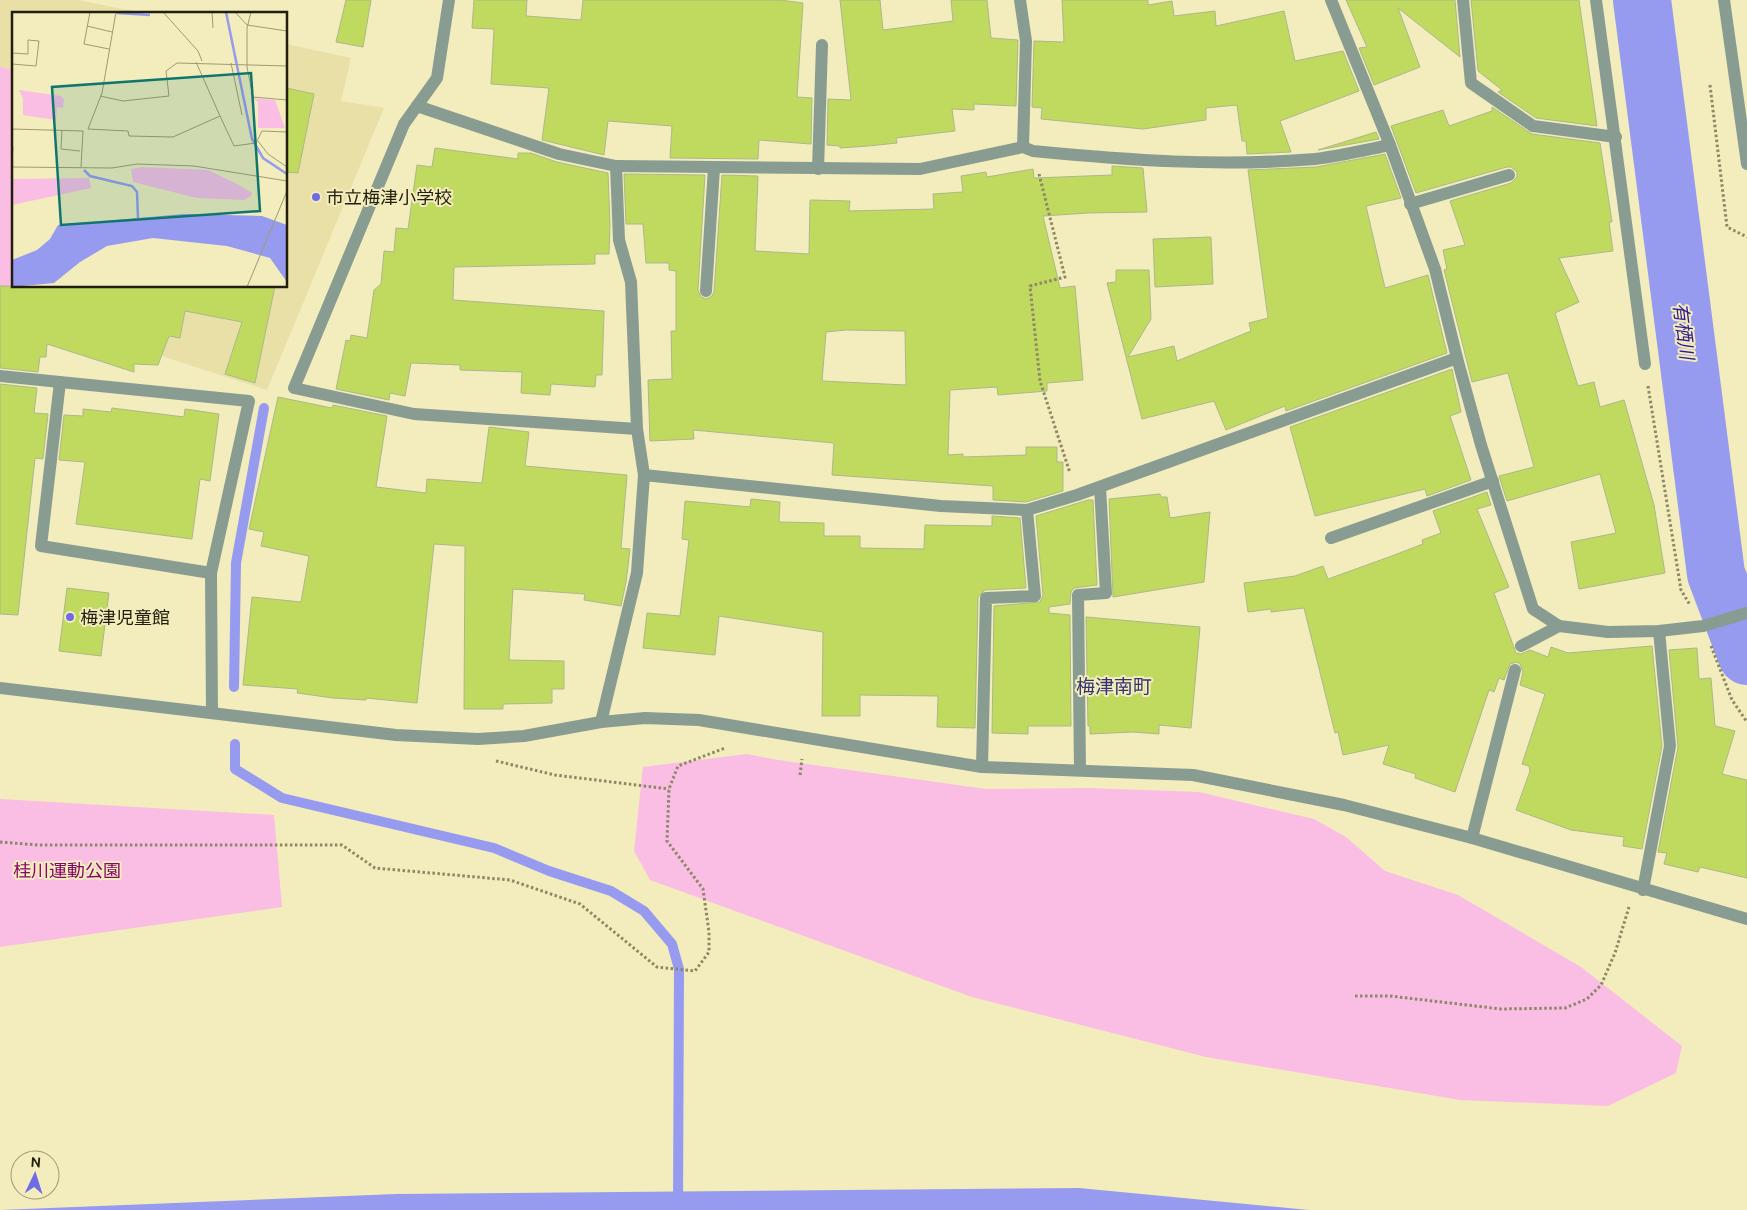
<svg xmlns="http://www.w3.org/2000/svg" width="1747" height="1210" font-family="Ubuntu,'Noto Sans JP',sans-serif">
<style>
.built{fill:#e9e0a8}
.green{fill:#fabee5}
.water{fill:#969bef}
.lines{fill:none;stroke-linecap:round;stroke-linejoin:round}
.stream{stroke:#969bef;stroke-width:10}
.river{stroke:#969bef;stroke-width:58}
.building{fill:#bfda5f;stroke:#acb88b;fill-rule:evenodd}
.path{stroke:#8c8765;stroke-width:3;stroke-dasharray:2.5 2.5;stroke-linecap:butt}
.minor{stroke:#889c91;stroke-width:12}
.poi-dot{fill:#6d6be5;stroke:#f3ecbc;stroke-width:2}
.labels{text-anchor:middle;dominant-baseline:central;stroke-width:4;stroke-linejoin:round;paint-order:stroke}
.poi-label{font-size:18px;fill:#211e0c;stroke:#f3ecbc;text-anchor:start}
.park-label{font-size:18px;fill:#87056c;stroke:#f3ecbc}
.water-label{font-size:19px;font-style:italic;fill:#301992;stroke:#f3ecbc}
.neighbourhood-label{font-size:19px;fill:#33336e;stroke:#f3ecbc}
.inset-river{fill:none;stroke:#969bef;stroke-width:2.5}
.inset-road{fill:none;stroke:#9f9a76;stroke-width:1}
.view{fill:#0f766e;fill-opacity:0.15;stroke:#0f766e;stroke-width:2.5}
.inset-edge{fill:none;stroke:#211e0c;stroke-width:2.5}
</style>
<rect width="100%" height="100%" fill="#f3ecbc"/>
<polygon class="built" points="0,0 78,0 148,14 14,14 14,286 286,286 286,44 351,58 341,101 384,108 267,390 0,304"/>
<g class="green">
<polygon points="0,67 14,70 14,286 0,290"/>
<polygon points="747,754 778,760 986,789 1089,788 1199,792 1314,819 1346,837 1385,871 1458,895 1581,967 1682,1046 1676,1073 1608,1106 1460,1100 1206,1057 972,997 650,880 634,851 643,767"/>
<polygon points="0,799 274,815 282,907 0,947"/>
</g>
<polygon class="water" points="1079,1188 1309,1210 0,1210 396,1194"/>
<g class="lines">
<g class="stream">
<polyline points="234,687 236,563 264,408"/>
<polyline points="235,744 235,769 282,798 494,848 549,871 611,891 644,911 672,944 679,969 678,1210"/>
</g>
<polyline class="river" points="1642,0 1716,574 1747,656"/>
</g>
<g class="building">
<polygon points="346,0 371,0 363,47 336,42"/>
<polygon points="474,0 527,0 526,16 581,20 583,0 780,0 803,3 797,97 812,98 811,144 759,140 758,159 670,158 672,126 608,121 604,155 542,140 549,88 491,84 494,29 472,28"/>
<polygon points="840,0 880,0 883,30 953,21 951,0 987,0 991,38 1018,40 1016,106 974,104 974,110 952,109 955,131 896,138 897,143 868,146 840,148 840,146 827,145 828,99 851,100"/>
<polygon points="1062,0 1148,0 1148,5 1172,1 1174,16 1215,11 1216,26 1284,11 1295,61 1343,51 1359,91 1280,121 1291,152 1247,154 1246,141 1242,141 1237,105 1206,108 1206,120 1143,129 1041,119 1042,108 1032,107 1034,41 1064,42"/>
<polygon points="1346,0 1455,0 1460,57 1398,8 1420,67 1374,85 1359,48 1367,47"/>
<polygon points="1471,0 1579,0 1597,126 1536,118 1498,92 1502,90 1478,71"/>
<polygon points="286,88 314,94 298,173 286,172"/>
<polygon points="1492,107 1532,134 1600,143 1612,222 1609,222 1613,251 1559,258 1579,302 1555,313 1578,386 1594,382 1600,407 1624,400 1654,505 1665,573 1579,589 1571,542 1616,533 1600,474 1507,501 1499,476 1534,467 1508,373 1472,382 1444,270 1447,269 1443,250 1465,245 1450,201 1511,183 1517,177 1517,172 1511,167 1507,167 1416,193 1391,126 1443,110 1449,126 1492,111"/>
<polygon points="1376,132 1379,139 1318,150"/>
<polygon points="435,148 518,159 518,153 531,153 557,162 608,173 610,225 609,254 595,254 595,264 454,267 453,300 604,311 602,375 596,375 595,387 551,384 550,395 521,393 522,372 460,370 460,365 411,363 405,396 390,393 389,400 336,389 346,340 350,341 351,335 367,338 374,290 381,284 384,251 394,252 396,228 408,229 417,165 432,167"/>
<polygon points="1385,154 1401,198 1366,206 1385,288 1428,275 1447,353 1286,411 1285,406 1226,430 1214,401 1142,419 1107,283 1116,282 1116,270 1149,270 1151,319 1128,357 1174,346 1177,361 1251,331 1249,323 1268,318 1248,170 1316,167"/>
<path d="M1112,166L1143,168L1147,212L1088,213L1043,216L1060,288L1075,286L1083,380L1047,383V391L998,395L997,387L950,390L948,455L963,454V457L1026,455V447H1057V462H1063V491L1026,502L993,500V486L832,475L834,443L693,430L694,439L650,441L648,380L672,379L671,331H676V271L669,270V263H646L643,224H626L624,174L705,175L698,290L701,297L706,299L712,296L714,292L722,175L758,176L755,251L809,254L810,200L850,201L849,211L934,209L933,194L963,192L961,176L986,172L987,177L1033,169L1034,178L1112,175ZM846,330L905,331L906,385L822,381L826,332Z"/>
<polygon points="1211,237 1213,284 1155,287 1153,239"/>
<polygon points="0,286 275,286 255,383 225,374 242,322 185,311 180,338 169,336 158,365 134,364 134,372 47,344 46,357 40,357 38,372 0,368"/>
<polygon points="1452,369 1461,412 1450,416 1471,480 1427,496 1425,489 1315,516 1290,427"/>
<polygon points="0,384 37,388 34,413 48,414 43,459 35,458 18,615 0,614"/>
<polygon points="278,397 332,408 333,405 387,416 376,487 426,493 427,479 482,483 489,427 529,432 525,466 627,475 621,548 630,549 626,582 621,606 584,600 585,594 513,589 509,660 564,661 564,689 552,689 552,703 503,704 503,709 464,709 465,546 434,544 417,703 366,698 366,700 333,698 297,693 298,689 243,685 252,597 301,602 309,556 261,546 264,532 249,529"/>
<polygon points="112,408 184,417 185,409 219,414 210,481 200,479 192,539 76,524 85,462 59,460 64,415 83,416 83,409 111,412"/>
<polygon points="1487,492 1491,505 1477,509 1509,587 1494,593 1516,653 1521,654 1530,650 1548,657 1551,647 1568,653 1652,646 1662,746 1642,849 1623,846 1624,837 1571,830 1516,810 1530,771 1529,766 1522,764 1545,694 1520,685 1523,672 1520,664 1517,662 1510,664 1504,680 1499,678 1494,692 1489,690 1455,792 1415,778 1416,774 1383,764 1389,745 1343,755 1338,732 1335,733 1304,608 1271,612 1271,609 1248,612 1244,583 1295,576 1323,566 1328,579 1389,557 1423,544 1422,540 1441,533 1433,511"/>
<polygon points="1160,494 1161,497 1167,497 1170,518 1210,512 1204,582 1113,597 1109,499"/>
<polygon points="751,499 780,502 779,522 824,523 824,536 860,536 860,548 924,549 925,525 992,526 992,516 1020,518 1026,588 985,590 978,597 975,728 937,727 938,696 860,695 860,716 822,716 823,632 719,616 715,655 643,648 647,613 680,616 689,540 682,539 685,501 750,507"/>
<polygon points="1088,500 1093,500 1097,585 1074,588 1071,592 1070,604 1049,607 1049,613 1070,615 1071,726 1028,726 1028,734 992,733 994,606 1040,602 1043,595 1036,516"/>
<polygon points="67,588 109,593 101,656 59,651"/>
<polygon points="1086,617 1200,627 1191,728 1159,725 1159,734 1133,732 1090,734 1090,726 1088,726"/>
<polygon points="1697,648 1699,679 1711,678 1715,726 1735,731 1722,774 1747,780 1747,878 1700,867 1698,872 1664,864 1667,853 1658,852 1678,747 1669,650"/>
</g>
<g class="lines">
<g class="path">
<polyline points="1710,85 1727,227 1747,237"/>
<polyline points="1039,174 1065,277 1030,286 1040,381 1070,473"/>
<polyline points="1648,386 1681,590 1690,605"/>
<polyline points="1711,646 1732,700 1747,722"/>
<polyline points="496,761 555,775 669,789"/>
<polyline points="800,775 802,759"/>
<polyline points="0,842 38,845 342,845 375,868 510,880 580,904 657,967 695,971 709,952 709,932 703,889 667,841 669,789 678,766 725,748"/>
<polyline points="1355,996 1390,996 1501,1009 1565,1008 1587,999 1601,985 1615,953 1629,907"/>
</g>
<g class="minor">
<polyline points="449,0 437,78 404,124 294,388 414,414 637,429 644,475 941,506 1027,510 1077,495 1457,358 1435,269 1390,145 1331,0"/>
<polyline points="1020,0 1026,41 1023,147"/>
<polyline points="1463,0 1471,83 1533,126 1616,137"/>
<polyline points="1596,0 1645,364"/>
<polyline points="1724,0 1747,164"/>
<path d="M417,106L559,154L616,166L920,169L1023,147L1033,151C1127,160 1220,167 1315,159C1340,156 1365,150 1390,145"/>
<polyline points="616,166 619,240 631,282 637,429"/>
<polyline points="818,169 822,45"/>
<polyline points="1410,204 1509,175"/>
<polyline points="706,291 714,168"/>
<polyline points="1457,358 1481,445 1533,609 1559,626 1608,632 1659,631 1703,626 1747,613"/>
<polyline points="0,376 249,401 211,573 212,713"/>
<polyline points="60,382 41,546 211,573"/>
<polyline points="1331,538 1493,481"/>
<polyline points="1521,646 1559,626"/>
<polyline points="0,688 396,735 478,739 524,736 601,722 645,718 699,720 982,767 1193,775 1344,805 1472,838 1747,919"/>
<polyline points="601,722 637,573 644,475"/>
<polyline points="982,767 986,598 1035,596 1027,510"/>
<polyline points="1080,770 1078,595 1106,593 1100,487"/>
<polyline points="1472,838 1515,670"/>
<polyline points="1643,890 1670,746 1659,631"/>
</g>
</g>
<g class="poi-dot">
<circle cx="316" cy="197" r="5"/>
<circle cx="70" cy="617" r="5"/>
</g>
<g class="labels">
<g class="poi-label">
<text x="326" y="197">市立梅津小学校</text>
<text x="80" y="617">梅津児童館</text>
</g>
<g class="park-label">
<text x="67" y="870">桂川運動公園</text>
</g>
<g class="water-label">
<text transform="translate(1684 331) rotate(83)">有栖川</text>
</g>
<g class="neighbourhood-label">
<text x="1114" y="686">梅津南町</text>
</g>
</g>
<g transform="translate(12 12)">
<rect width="275" height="275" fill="#f3ecbc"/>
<path d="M7,78L49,84L52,87L51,96L45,95L44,108L11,103V87ZM240,86L263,88L273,116H246V90ZM131,155L196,158L227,173L240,181L239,184L232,188L185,186L121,170L119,157ZM77,166L79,176L0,193V167Z" fill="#fabee5"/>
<path d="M172,202L250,204L275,213V270L258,246L215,234L141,226L95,234L68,250L42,271L0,275V248L25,238L38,227L46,213Z" fill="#969bef"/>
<path class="inset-river" d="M214,0L240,127L251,146L275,162M105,1L138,3M72,158L78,164L120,174L125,180L126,206"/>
<path class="inset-road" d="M78,0L72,32L97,37M104,0L90,81L76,117L116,119L117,124L161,125L208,104L184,50M151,0L186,39L190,49M200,0L201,16M223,0L235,13L275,19M239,0L235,16V55L241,85L275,88M75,14L100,20M0,41L16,42V28L27,29L24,54L0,52M219,51L230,103M88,84L111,89L157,84L154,59L165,51L275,54M208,104L222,134L244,131L250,119L275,120M0,117L71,119L69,155M50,118L49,137L68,139M246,129L256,142L275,155M0,152L1,135M0,155L100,156L125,152L182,154L275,169M235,275L275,179"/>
<path class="view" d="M239,61L248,199L49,213L40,75Z"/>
<rect width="275" height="275" class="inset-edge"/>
</g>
<g transform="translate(35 1175) rotate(4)"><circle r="24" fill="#f3ecbc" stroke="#9f9a76"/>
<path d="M0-4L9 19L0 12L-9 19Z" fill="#6d6be5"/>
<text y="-8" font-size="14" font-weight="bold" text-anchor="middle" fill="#211e0c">N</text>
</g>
</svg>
